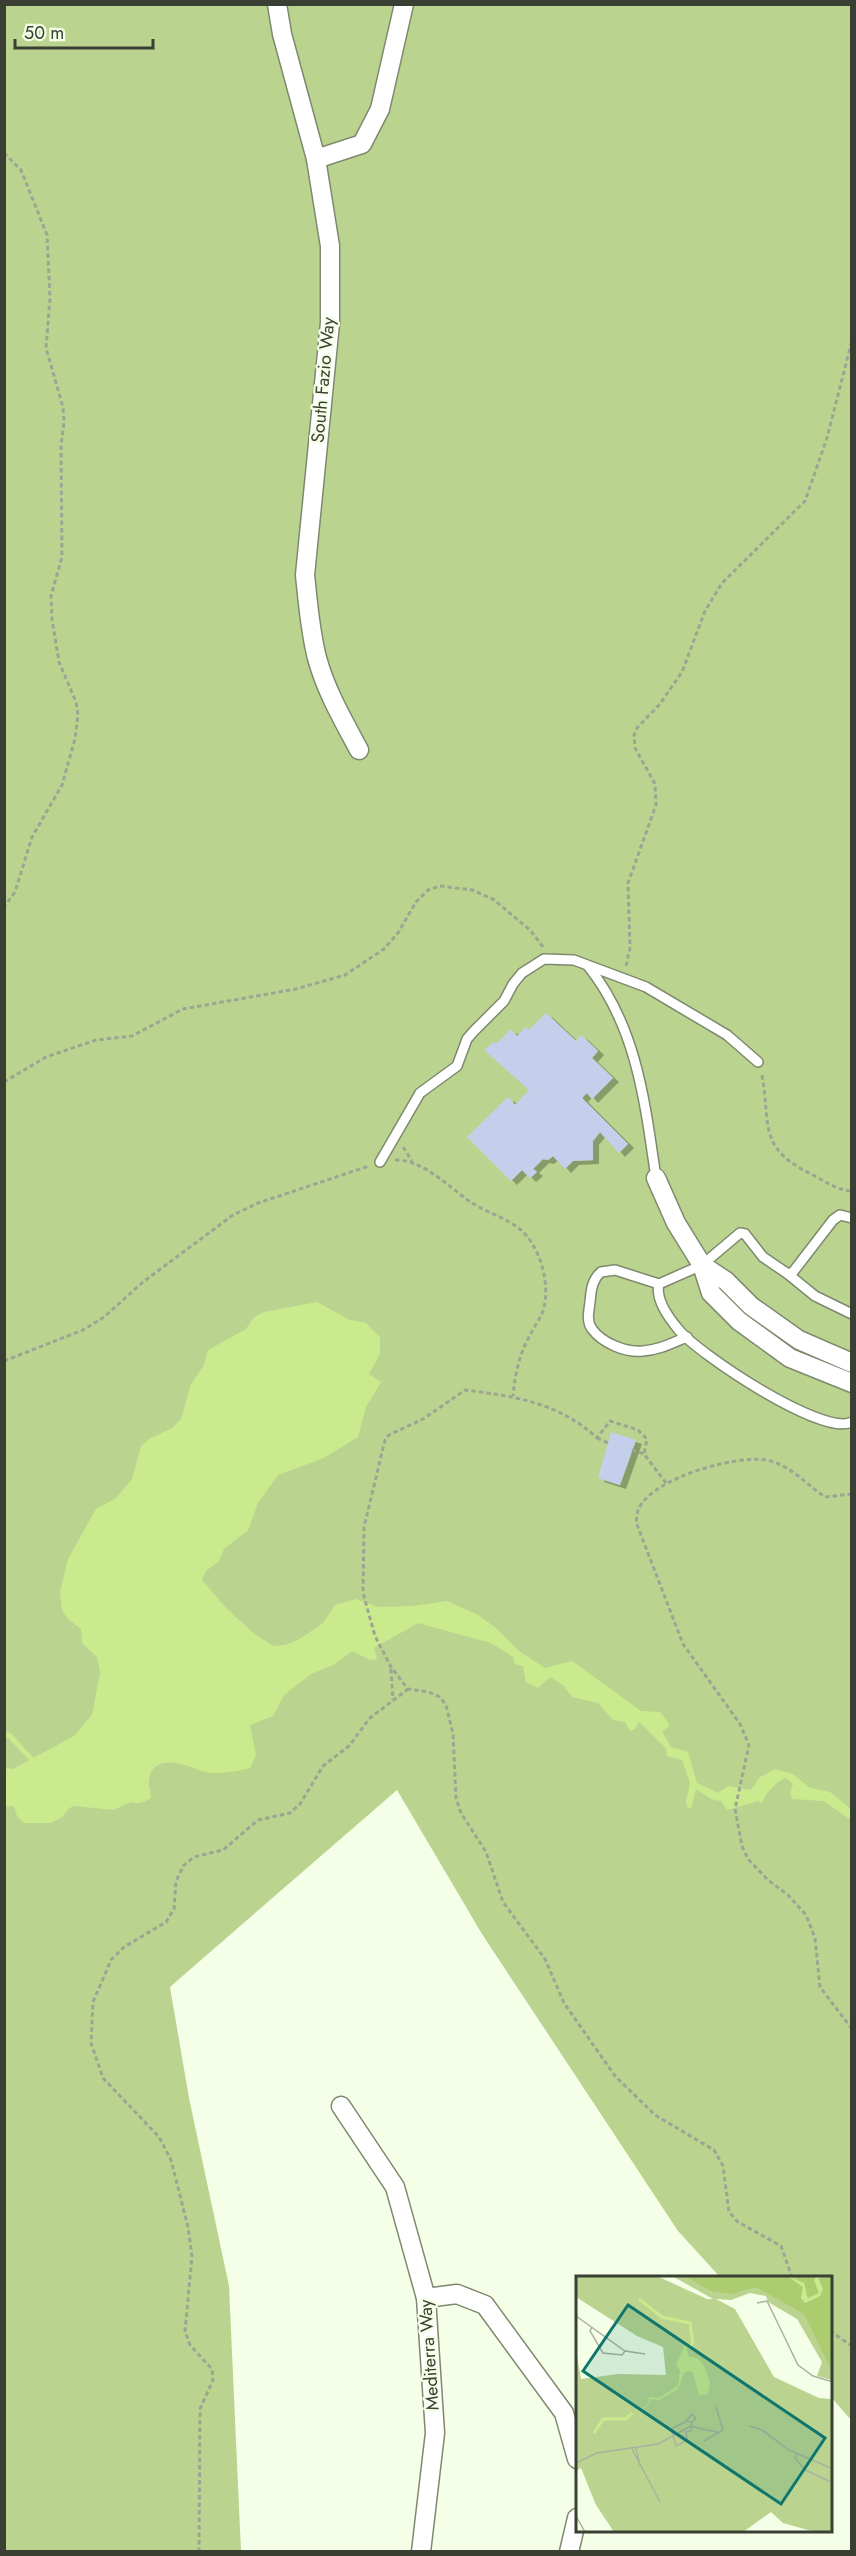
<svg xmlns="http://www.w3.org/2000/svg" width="856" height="2556" font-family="Jost,sans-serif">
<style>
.green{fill:#bad490}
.water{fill:#c9eb8d}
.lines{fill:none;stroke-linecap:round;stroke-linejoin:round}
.stream{stroke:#c9eb8d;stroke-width:5}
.building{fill:#c4cfeb;filter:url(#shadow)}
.lane-casing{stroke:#7e896e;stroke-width:12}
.street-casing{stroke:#7e896e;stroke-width:21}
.path{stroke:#9da592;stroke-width:3;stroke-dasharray:4.5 3;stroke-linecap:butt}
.lane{stroke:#fff;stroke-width:9}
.street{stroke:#fff;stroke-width:18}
.labels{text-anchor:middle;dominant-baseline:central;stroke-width:4.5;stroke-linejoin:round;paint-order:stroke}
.street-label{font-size:18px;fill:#3a3f33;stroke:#f5ffe7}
.inset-river{fill:none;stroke:#c9eb8d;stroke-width:3}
.inset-road{fill:none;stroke:#aab29f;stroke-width:1.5}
.view{fill:#0f766e;fill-opacity:0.15;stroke:#0f766e;stroke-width:3}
.inset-edge{fill:none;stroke:#3a3f33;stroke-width:3}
</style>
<defs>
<filter id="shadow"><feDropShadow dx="6" dy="4" stdDeviation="0" flood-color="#0004"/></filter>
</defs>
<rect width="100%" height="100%" fill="#f5ffe7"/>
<polygon class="green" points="5,5 851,5 851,2420 831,2397 830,2277 720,2277 678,2231 482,1934 397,1790 170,1987 189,2098 229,2286 241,2551 5,2552"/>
<path class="water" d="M317,1302L350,1320L366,1323L380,1337V1354L369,1374L381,1382L366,1407L358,1437L324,1458L278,1475L258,1503L248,1530L224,1549L219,1561L206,1571L202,1580L227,1609L256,1635L274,1646L285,1645L298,1640L323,1623L335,1605L356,1599L378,1607L413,1606L447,1601L478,1615L496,1628L519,1651L545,1668L572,1661L641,1711L660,1712L670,1725L662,1732L671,1747L688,1752L697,1783L718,1793L728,1786L751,1790L760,1777L775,1769L793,1774L810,1788L830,1792L851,1809V1820L824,1801L792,1799L790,1793L793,1784L786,1778C776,1781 764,1795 762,1804L758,1801L727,1810L721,1801L713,1800L696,1789L692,1806L688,1809L686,1802L690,1783L682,1760L667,1756L666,1748L639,1722L635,1729L630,1731L625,1722L613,1720L598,1703L572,1697L563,1685L550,1677L538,1688L526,1682L523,1666L515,1664L513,1657L491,1643L418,1623L374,1648L377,1659L370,1660L352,1651L335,1664L311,1674L284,1695L273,1716L250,1725L256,1755L250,1768C235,1772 214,1776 199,1770C183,1764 153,1753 149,1780C148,1785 151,1793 151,1798C144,1802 139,1805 131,1802L113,1810L75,1806L69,1808L62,1817L51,1823H24L17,1816L14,1806L5,1807V1768L13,1769L74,1736L92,1715L100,1673L97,1657L82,1643L81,1629L68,1619L62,1610L60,1592L68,1559L96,1509L116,1498L132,1479L141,1446L149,1439L172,1428L181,1419L191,1384L204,1365L208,1350L246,1329L254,1317L264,1312Z"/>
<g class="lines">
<polyline class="stream" points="4,1735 9,1735 35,1763"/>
</g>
<g class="building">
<polygon points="546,1013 576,1041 581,1035 598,1051 592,1058 613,1078 592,1099 587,1093 582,1098 628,1144 619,1153 600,1132 593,1141 593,1160 573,1161 565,1169 553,1156 548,1160 543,1159 533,1169 537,1172 530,1178 522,1170 511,1181 467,1137 508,1097 515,1105 529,1090 484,1050 494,1042 496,1044 511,1029 517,1036 526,1027 529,1030"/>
<polygon points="611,1432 636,1440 620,1485 598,1478"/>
</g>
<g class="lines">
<defs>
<g id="lane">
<path d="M588,966C637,1027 645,1103 656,1178"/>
<polyline points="380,1162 420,1093 457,1066 467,1039 474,1031 504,1001 513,984 522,973 544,959 574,960 646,987 727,1035 758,1062"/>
<path d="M852,1218L840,1215L833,1220L793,1272L788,1274L763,1257L745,1234L740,1233L702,1265L659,1284C655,1299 668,1317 678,1329C698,1354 823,1437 852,1422"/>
<polyline points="788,1274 815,1296 852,1314"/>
<path d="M659,1284L615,1270L601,1272C592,1280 591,1290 590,1302C589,1311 586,1321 592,1329C602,1343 626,1353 643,1351C659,1350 672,1343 687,1337"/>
</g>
<g id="street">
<path d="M277,4L282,34L316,159L330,246V323L305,575C308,603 310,631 317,658C326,691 343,720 359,750"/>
<polyline points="316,159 362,144 380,109 404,4"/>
<polyline points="656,1178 676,1223 702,1265 711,1293 739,1321 790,1358 852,1383"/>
<polyline points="702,1265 726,1281 751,1306 799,1340 852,1363"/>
<polyline points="341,2106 395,2187 426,2298 435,2433 421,2552"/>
<polyline points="426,2298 457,2294 485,2305 564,2413 577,2459"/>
<polyline points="569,2552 577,2518"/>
</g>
</defs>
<use href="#lane" class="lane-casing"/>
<use href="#street" class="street-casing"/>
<g class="path">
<polyline points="4,153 21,170 47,235 50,298 46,348 63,407 64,422 61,446 62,557 51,596 52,619 59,662 76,702 78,715 75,739 62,785 32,837 15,892 4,907"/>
<polyline points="626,966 630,948 628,883 656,805 655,784 635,748 634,735 637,728 660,704 682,672 705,611 722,583 805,501 827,438 852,340"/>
<path d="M762,1075C771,1126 757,1148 813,1175C826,1182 837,1190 852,1191"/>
<polyline points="4,1082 46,1057 96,1040 132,1036 183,1009 296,989 345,975 384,949 398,933 416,902 428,890 440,886 472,890 493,899 531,931 543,947"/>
<polyline points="403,1147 412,1161"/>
<path d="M395,1160C422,1159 448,1186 469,1201C485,1212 507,1218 521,1230C541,1248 551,1286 543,1311C540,1319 534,1327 530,1335C519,1355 515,1374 513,1396"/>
<polyline points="4,1361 83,1330 104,1317 143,1282 233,1215 258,1203 369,1166"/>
<polyline points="597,1438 608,1443"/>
<polyline points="632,1450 644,1454"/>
<path d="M666,1483L644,1454L647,1439L638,1430L610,1421L597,1438C560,1403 514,1396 465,1390L423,1419L389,1435L385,1440L364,1527L363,1593L375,1636L391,1667L408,1689L429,1692L440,1697L446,1705L453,1734L456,1798L461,1813L486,1852L503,1902L545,1959L564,2003L615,2076L655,2115L714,2150L723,2166L729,2212L738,2222L781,2246L792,2277"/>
<path d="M852,1494L825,1497C806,1484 789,1464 766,1460C734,1455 654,1478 639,1508C637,1512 637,1517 636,1522L683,1644L740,1724L749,1745L735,1809L742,1846L748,1859L767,1879L788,1895L806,1915L815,1938L820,1987L852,2029"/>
<polyline points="391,1669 393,1700"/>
<polyline points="830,2331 852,2346"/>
<polyline points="199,2552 200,2409 213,2380 212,2369 190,2345 185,2331 192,2256 188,2227 171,2160 159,2137 103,2078 91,2043 93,2002 111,1960 124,1947 166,1922 174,1909 176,1881 184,1865 194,1857 223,1850 258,1820 290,1813 300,1804 323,1766 349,1746 370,1718 408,1689"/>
</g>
<use href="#lane" class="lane"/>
<use href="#street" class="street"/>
</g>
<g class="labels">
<g class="street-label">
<text transform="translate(323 380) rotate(-85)">South Fazio Way</text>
<text transform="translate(429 2355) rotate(-94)">Mediterra Way</text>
</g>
</g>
<g transform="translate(576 2276)">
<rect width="256" height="256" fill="#f5ffe7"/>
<path d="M0,1H83L131,23H137L98,1H256V104L241,100L246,86L221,43L192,26L190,20L174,17L155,24L140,23L159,33L198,101L243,122L256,123V256H239L207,247L195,236L167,256H38L20,229L5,192L0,195V74L5,103L42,98L90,99L87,71L61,60L0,21Z" fill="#bad490"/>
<path d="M110,1H213L227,11L225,22L230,27L244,20L246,12L243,2L256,1V95L228,38L180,11L155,18L135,15ZM220,1H240L243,17L229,22L230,12Z" fill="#abcc6f"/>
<path d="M213,1L228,7L232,23L243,17L238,4L240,1H246L242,3L247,13L244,20L229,27L225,22L227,11ZM110,67L112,80L123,83L128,90L134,107L132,118L123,119L117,96L113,95L108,97L102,113L83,124L75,123L71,131L55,137L71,130L74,121L82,122L102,110L104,95L100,89Z" fill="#c9eb8d"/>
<path class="inset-river" d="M63,23L86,41L114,47L117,67L112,72M18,157L27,143H50L56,137"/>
<path class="inset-road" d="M181,27L191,25L222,89L237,100L257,106M0,40L49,75L69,78M16,51L14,55L27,77L46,79L49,75M110,145L116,138L120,142L116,146M111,145L116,146L115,155L110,156L111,164L100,170L95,153ZM114,150L144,157M173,150L186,154L213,174L257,193M128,165L147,154L140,131M60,172L64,190M56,173L84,226M221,178L219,182L229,194L257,207M0,187L21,177L82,168L115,150M0,240L9,256"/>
<path class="view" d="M52,29L249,162L205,228L7,95Z"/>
<rect width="256" height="256" class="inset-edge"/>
</g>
<rect width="856" height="2556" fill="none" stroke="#3a3f33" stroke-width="12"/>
<path d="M15 39v9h138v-9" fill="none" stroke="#3a3f33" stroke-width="3"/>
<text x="24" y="39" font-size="18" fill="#3a3f33" stroke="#f5ffe7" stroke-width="4.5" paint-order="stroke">50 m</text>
</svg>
